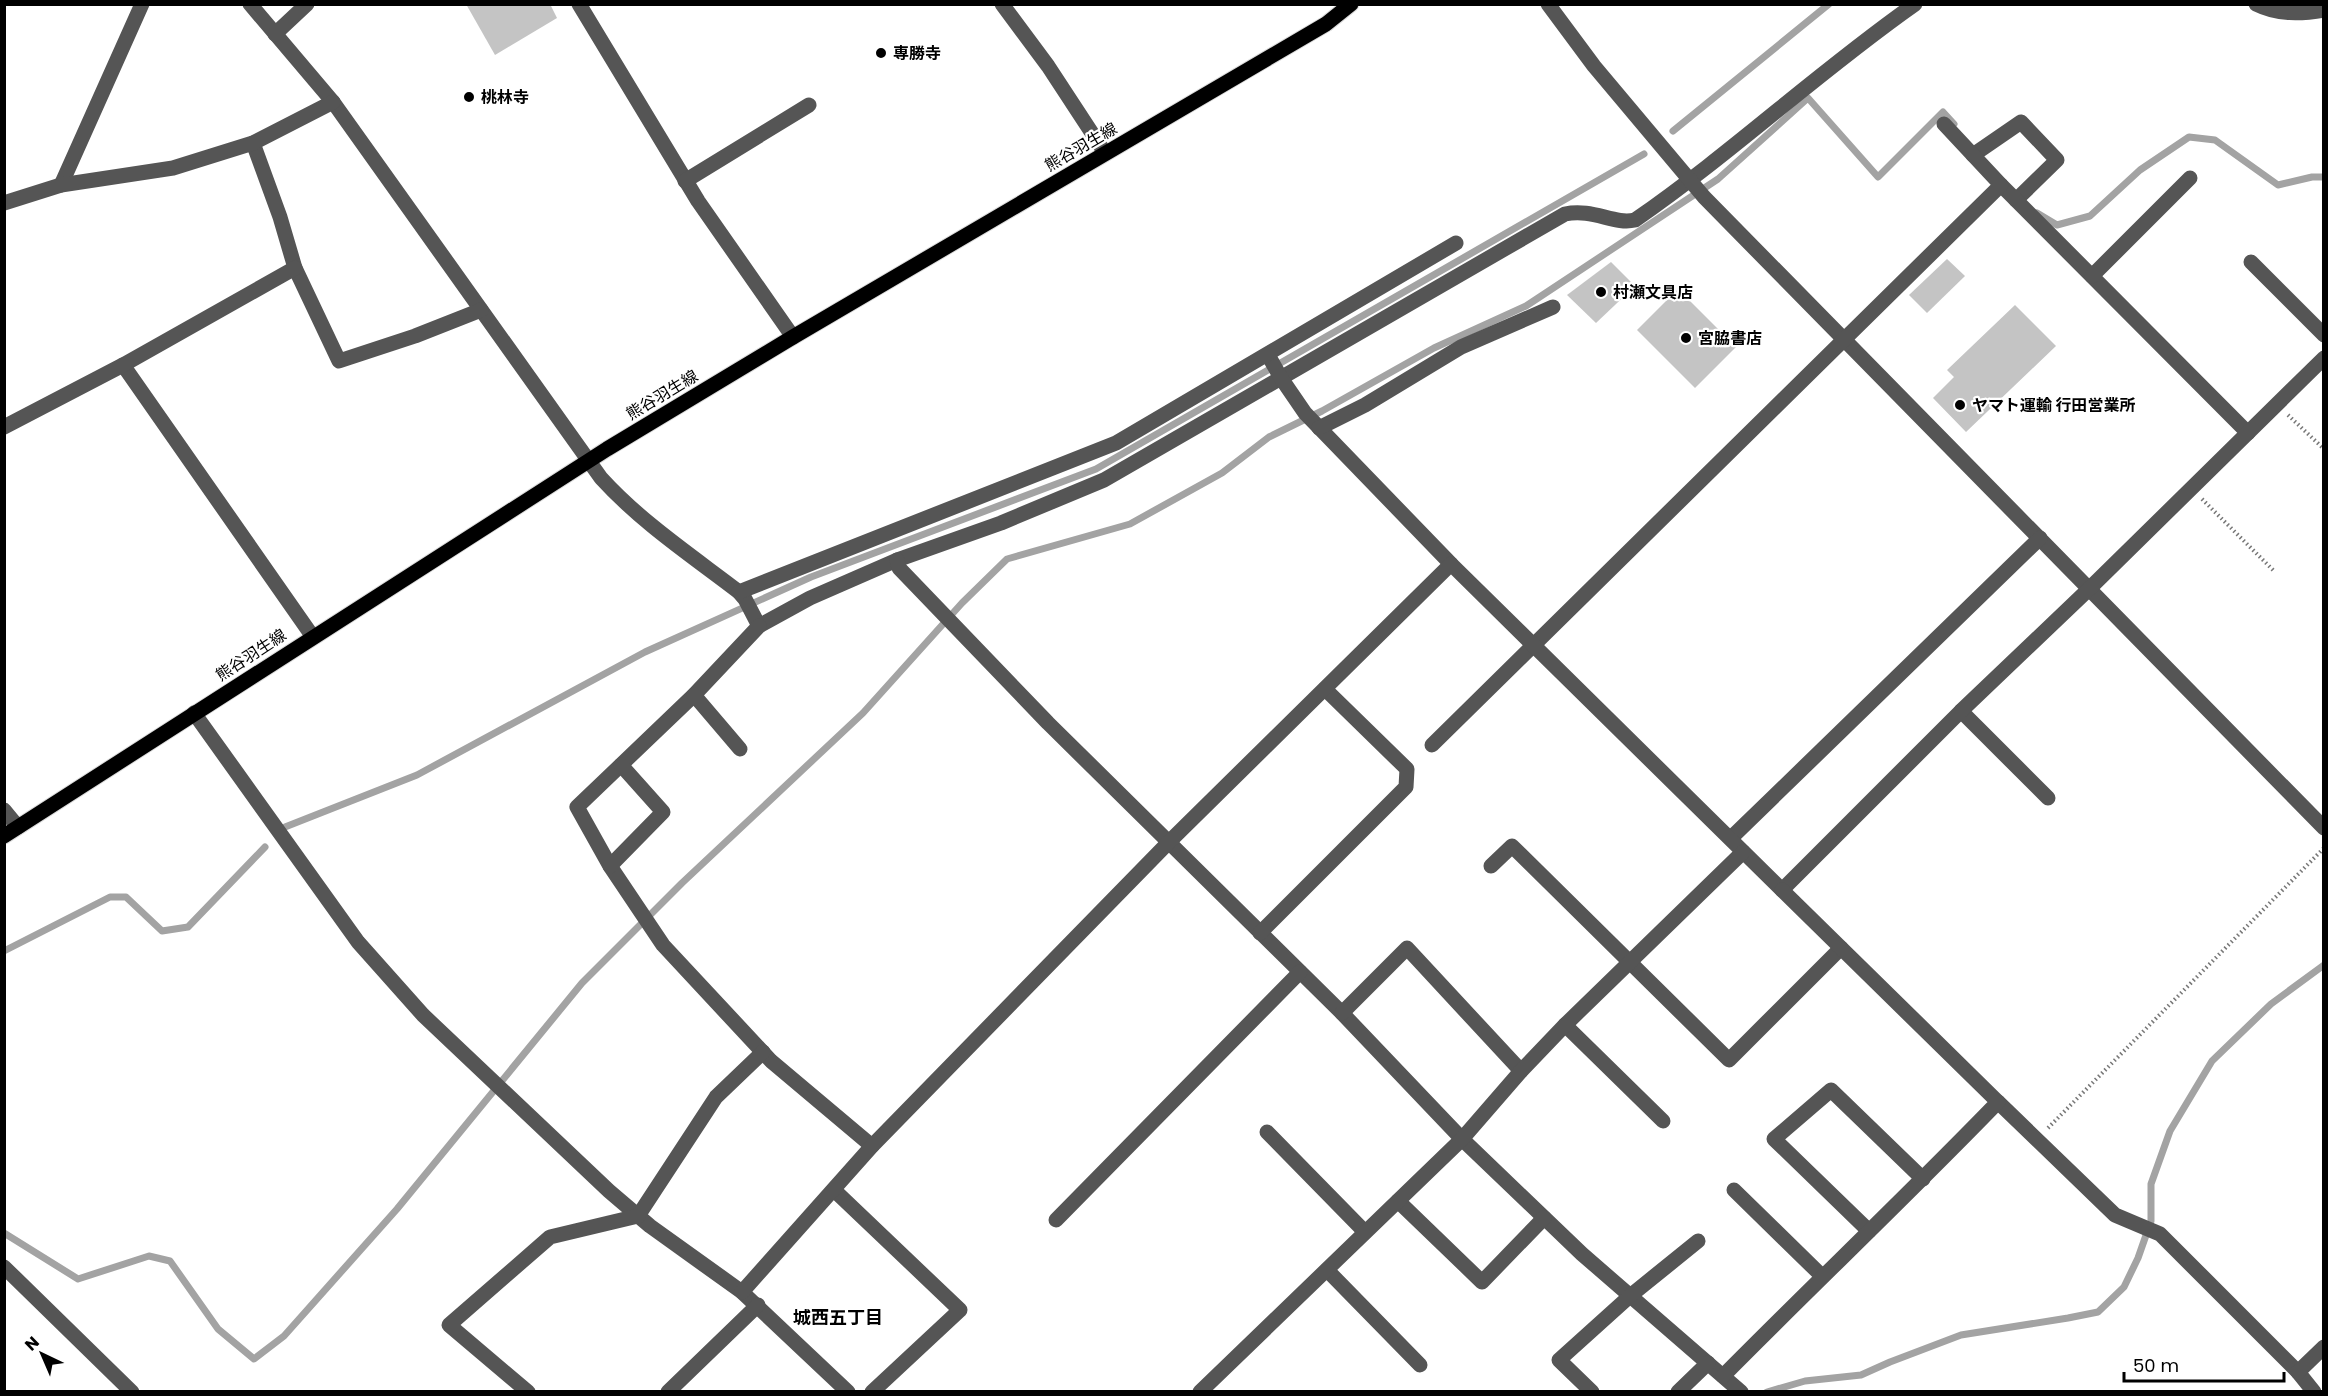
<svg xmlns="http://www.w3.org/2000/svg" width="2328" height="1396" font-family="Poppins,'Noto Sans JP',sans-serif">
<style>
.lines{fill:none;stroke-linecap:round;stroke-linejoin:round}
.stream{stroke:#a3a3a3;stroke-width:7}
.building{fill:#c4c4c4}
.major-casing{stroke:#dbdbdb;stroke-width:17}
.path{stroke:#777;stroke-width:4;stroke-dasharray:1.5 3;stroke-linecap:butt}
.minor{stroke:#555;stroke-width:15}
.major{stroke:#000;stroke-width:15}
.poi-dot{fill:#000;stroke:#fff;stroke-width:2}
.labels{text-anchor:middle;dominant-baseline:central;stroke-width:4.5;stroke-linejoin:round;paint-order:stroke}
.poi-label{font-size:16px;font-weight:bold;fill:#000;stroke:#fff;text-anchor:start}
.street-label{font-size:16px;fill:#000;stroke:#fff}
.neighbourhood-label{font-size:18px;font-weight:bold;fill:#000;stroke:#fff}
</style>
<rect width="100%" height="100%" fill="#fff"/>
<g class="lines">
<g class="stream">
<polyline points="1673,131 1829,4"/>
<polyline points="2037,213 2057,225 2090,216 2140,170 2189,137 2215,140 2278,185 2312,177 2324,177"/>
<polyline points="285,827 417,775 645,652 811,577 1096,469 1644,154"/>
<polyline points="4,951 110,897 126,897 162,931 188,927 265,847"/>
<polyline points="4,1233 78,1279 149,1256 170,1261 218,1329 254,1359 284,1336 397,1209 582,983 682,883 863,713 962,603 1007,559 1130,524 1222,473 1269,437 1322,411 1434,348 1526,306 1718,179 1808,98 1878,177 1943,112 1954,124"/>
<polyline points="1767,1392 1805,1381 1861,1375 1890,1362 1961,1335 2068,1318 2098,1312 2124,1287 2138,1258 2151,1221 2151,1184 2170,1131 2212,1061 2271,1004 2324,965"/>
</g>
</g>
<g class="building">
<polygon points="466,4 550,4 557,18 495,55"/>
<polygon points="1947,259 1965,276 1927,313 1909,295"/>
<polygon points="1611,262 1635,286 1596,323 1567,295"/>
<polygon points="1678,289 1736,347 1695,388 1637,330"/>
<polygon points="2015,305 2056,346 1966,432 1933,398 1954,377 1947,370"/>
</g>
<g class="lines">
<defs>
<polyline id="major" points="4,836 607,449 793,337 1326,24 1351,4"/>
</defs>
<use href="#major" class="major-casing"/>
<g class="path">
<polyline points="2288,415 2324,449"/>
<polyline points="2202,499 2275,572"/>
<polyline points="2048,1128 2324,848"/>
</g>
<g class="minor">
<path d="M250,4L333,102L601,478C641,522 692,556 739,592L745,599L759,626L810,598L897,560L1001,523L1104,480L1565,214C1593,208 1614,225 1635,220C1732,153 1818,72 1915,4"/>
<polyline points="579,4 698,201 793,337"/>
<polyline points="1002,4 1048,66 1105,153"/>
<polyline points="1548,4 1594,66 1704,197 2324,828"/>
<path d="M2256,4C2278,15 2301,14 2324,10"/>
<polyline points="275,34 307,4"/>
<polyline points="253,143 280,217 295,268 339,361 415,336 481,310"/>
<polyline points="1973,155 2021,122 2057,160 2016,200"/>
<polyline points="685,181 809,105"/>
<polyline points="61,185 142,4"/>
<polyline points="2001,185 2248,433"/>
<polyline points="4,203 61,185 173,168 253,143 333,102"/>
<polyline points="2251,262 2324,335"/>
<polyline points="2092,276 2190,178"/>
<polyline points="1268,355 1281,378 1305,413 1451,564"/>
<polyline points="123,365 313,637"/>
<polyline points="4,427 123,365 295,268"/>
<polyline points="1319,428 1365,405 1461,347 1553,307"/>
<polyline points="897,560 899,568 1048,723 1342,1013 1462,1139 1582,1254 1741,1392"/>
<polyline points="739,592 1116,443 1456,243"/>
<polyline points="759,626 694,695 577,807 610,866 663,945 771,1061 872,1146"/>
<polyline points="694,695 740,749"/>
<polyline points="1961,711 2048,798"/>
<polyline points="194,713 358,942 423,1015 609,1191 650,1226 742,1292 848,1392"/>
<polyline points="1432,745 2001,185 1944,124"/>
<polyline points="4,810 18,827"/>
<polyline points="1731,838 2040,538"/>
<polyline points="610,866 663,812 621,765"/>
<polyline points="1491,866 1512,846 1729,1060 1841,948"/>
<polyline points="1260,933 1406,787 1407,769 1325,689"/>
<polyline points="1342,1013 1407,948 1521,1071"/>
<polyline points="1565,1025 1663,1121"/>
<polyline points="1998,1102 2115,1215 2160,1234 2298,1372 2314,1392"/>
<polyline points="1267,1132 1365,1232"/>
<polyline points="834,1190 960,1310 872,1392"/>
<polyline points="1734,1190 1822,1276"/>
<polyline points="1398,1201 1482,1282 1544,1218"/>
<polyline points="1056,1220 1300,972"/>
<polyline points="1869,1231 1774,1139 1831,1090 1923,1179"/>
<polyline points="4,1267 132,1392"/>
<polyline points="1327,1270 1420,1365"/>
<polyline points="742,1292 872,1146 1168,843 1451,564 1782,890 1961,711 2090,588 2324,358"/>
<polyline points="2298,1372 2324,1347"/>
<path d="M1723,1376C1814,1284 1908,1195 1998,1102L1782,890"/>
<polyline points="528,1392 449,1325 550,1237 638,1216 716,1097 763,1052"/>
<polyline points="668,1392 758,1305"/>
<polyline points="1200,1392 1462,1139 1521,1071 1565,1025 1743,852"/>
<polyline points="1592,1392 1559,1360 1630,1296 1698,1241"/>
<polyline points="1678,1392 1708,1363"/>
</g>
<use href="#major" class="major"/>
</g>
<g class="poi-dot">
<circle cx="881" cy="53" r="6"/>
<circle cx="469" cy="97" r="6"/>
<circle cx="1601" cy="292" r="6"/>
<circle cx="1686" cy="338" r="6"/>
<circle cx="1960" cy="405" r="6"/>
</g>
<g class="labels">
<g class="poi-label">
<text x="893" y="53">専勝寺</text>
<text x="481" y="97">桃林寺</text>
<text x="1613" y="292">村瀬文具店</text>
<text x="1698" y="338">宮脇書店</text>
<text x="1972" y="405">ヤマト運輸 行田営業所</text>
</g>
<g class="street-label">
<text transform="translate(1081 147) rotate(-30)">熊谷羽生線</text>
<text transform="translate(662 395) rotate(-31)">熊谷羽生線</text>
<text transform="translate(251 655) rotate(-33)">熊谷羽生線</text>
</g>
<g class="neighbourhood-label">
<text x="838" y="1317">城西五丁目</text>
</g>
</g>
<rect width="2328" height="1396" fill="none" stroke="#000000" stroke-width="12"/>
<g transform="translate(42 1354) rotate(316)" stroke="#ffffff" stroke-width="4.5" paint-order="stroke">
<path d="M0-4.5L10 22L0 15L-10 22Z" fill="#000000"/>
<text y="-9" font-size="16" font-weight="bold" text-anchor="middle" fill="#000000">N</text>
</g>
<path d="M2124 1372v9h160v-9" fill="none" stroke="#000000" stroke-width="3"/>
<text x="2133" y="1372" font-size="18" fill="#000000" stroke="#ffffff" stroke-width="4.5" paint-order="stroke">50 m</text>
</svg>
